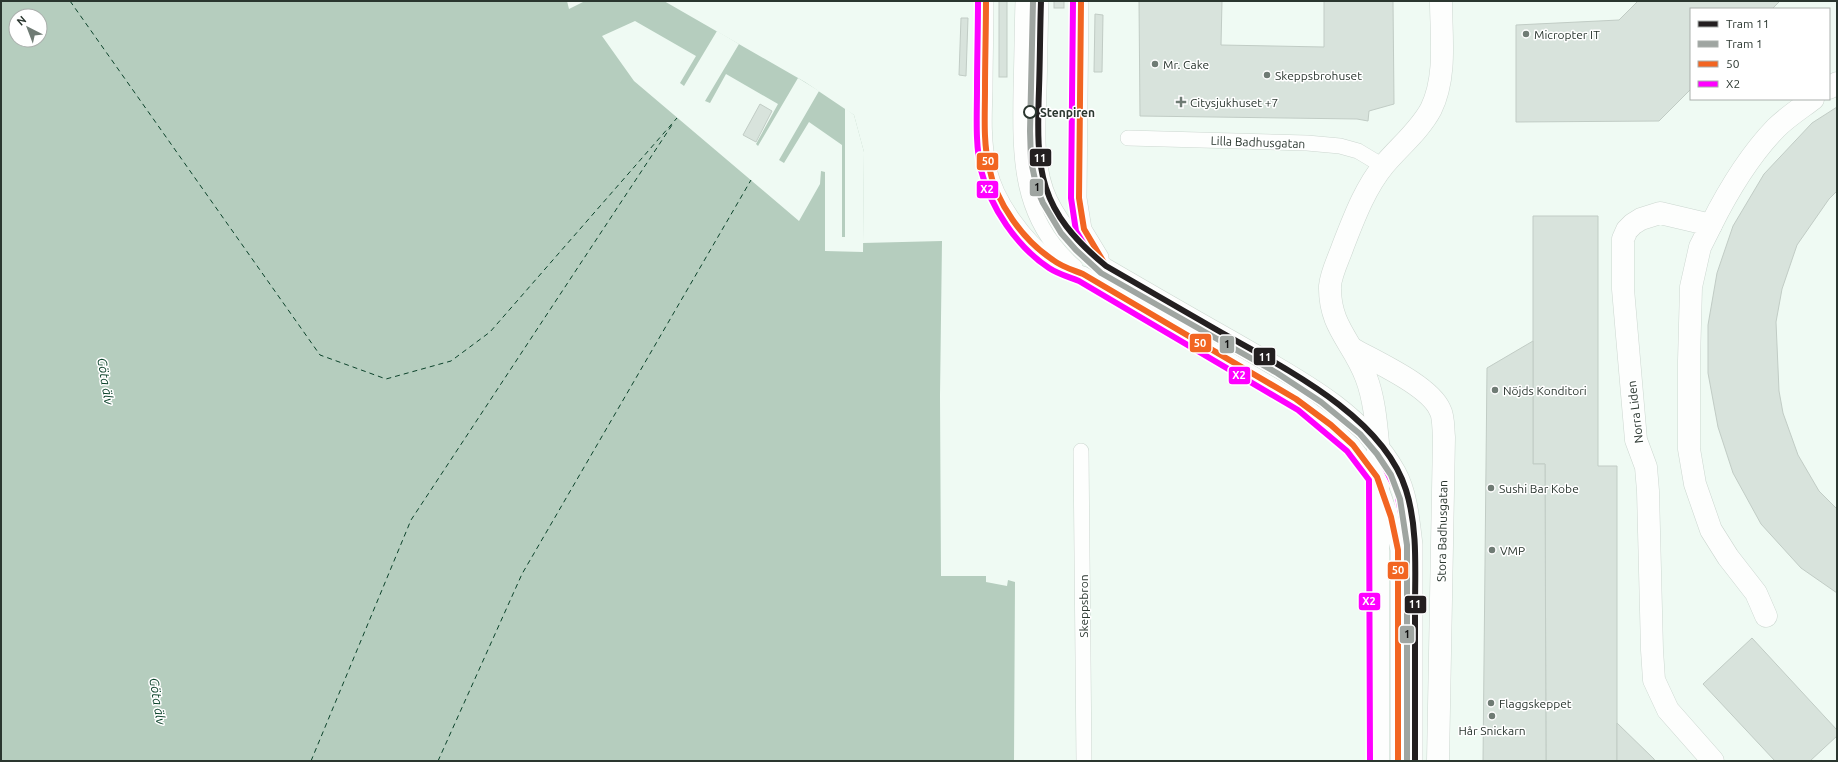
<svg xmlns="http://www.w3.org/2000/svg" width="1838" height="762" font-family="Ubuntu,sans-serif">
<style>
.water{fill:#b5cdbe;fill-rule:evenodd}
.pier{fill:#effaf3}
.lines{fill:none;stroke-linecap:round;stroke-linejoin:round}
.ferry{stroke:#0c432b;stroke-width:1;stroke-dasharray:5 4;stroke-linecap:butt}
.building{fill:#d8e3dc;stroke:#c1ccc5}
.service-casing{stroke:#ccd7d0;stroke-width:16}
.minor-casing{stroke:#ccd7d0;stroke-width:23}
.tertiary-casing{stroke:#ccd7d0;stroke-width:23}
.service{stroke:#fdfefd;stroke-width:15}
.minor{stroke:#fdfefd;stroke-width:22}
.tertiary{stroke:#fdfefd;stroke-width:22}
.bus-1-casing{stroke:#fff;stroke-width:9}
.bus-2-casing{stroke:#fff;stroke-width:9}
.bus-1{stroke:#f26522;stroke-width:6}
.bus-2{stroke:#f0f;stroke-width:6}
.tram-1-casing{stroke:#fff;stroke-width:9}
.tram-2-casing{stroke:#fff;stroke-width:9}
.tram-1{stroke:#231f20;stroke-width:6}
.tram-2{stroke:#9fa5a1;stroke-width:6}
.poi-dot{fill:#6f7b74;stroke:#fff;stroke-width:1.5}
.stop-dot{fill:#fff;stroke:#2a362f;stroke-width:2}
.labels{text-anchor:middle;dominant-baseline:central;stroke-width:3;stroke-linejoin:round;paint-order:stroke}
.poi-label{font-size:12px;fill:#2a362f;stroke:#fff;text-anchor:start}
.stop-label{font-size:12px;font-weight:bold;fill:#2a362f;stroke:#fff;text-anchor:start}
.street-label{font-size:12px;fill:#2a362f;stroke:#fff}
.water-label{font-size:13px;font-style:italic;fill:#0c432b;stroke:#fff}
.line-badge{stroke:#fff;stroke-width:1.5}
.badge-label{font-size:11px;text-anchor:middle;font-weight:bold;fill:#fff}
.pale-badge-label{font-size:11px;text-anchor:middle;font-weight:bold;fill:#111}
</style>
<rect width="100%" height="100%" fill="#effaf3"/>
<path class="water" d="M1,1H567L569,9L585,1H664L805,82L854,115L864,152L863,243L942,241L940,396L941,576H986V582L1007,586L1008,580L1015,582L1014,761H1ZM16,16H40V40H16Z"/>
<polygon class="pier" points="635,21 696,56 680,83 684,86 717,31 739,44 705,101 710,103 726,74 778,104 756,144 758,146 798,78 819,91 779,160 784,163 809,122 842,145 842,237 845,237 845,108 854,115 864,152 863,252 825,251 825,172 821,171 820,184 799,221 634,81 602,36"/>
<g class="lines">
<g class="ferry">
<polyline points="70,1 320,355 386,379 451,361 490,332 677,118"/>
<polyline points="311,761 411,520 674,122"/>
<polyline points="438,761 522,574 751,180"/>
</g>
</g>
<g class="building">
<rect x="999" y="1" width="8" height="76"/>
<rect x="1054" y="1" width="10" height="7"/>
<polygon points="1139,1 1222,1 1221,45 1324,47 1324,1 1393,1 1394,104 1369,111 1368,121 1357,119 1140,116"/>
<polygon points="1638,1 1780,1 1772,9 1691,9 1691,89 1659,121 1516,122 1516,25 1619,20"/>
<polygon points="1095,14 1103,15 1102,72 1094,72"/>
<polygon points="961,18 968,18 966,76 959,75"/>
<polygon points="760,104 772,111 756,142 743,135"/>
<polygon points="1837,107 1837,191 1829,199 1797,245 1782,289 1776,322 1779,391 1783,413 1798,455 1819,491 1837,509 1837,593 1801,568 1761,524 1733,473 1718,427 1708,373 1708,325 1717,273 1733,226 1764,174 1812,123"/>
<polygon points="1533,216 1598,216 1598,466 1617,466 1617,761 1546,761 1545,464 1533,464"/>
<polygon points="1533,341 1533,464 1545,464 1546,761 1483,761 1487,368"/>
<polygon points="1752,638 1837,730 1837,736 1810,761 1775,761 1703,684"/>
<polygon points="1617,723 1654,759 1655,761 1617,761"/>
</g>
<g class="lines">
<defs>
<g id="service">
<path d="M986,1C986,31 985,60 985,90C984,116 983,143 989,169C996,201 1025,241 1052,260C1061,266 1073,270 1083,274L1296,399L1331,425L1353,445L1377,477L1391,517L1398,550V761"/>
<path d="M1023,1C1022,31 1022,60 1021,90C1020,157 1019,219 1075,267"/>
<path d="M1041,1C1040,30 1040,60 1039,89C1038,125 1034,167 1050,200C1064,228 1082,247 1106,266C1149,291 1192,316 1235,340C1295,375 1363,408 1398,471C1410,493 1412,520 1415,545V761"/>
<polyline points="1081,1 1079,198 1084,229 1101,257"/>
<polyline points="1128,138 1307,143 1340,146 1358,151 1383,166"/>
<polyline points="1081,451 1084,761"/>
</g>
<g id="minor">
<polyline points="1829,88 1837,83"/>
<path d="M1711,225C1728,191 1749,156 1776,128C1787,117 1801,108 1813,99"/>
<polyline points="1713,761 1668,710 1654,680 1652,650 1648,491 1646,467 1636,440 1623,289 1623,239 1627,230 1633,224 1641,219 1660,213 1711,225 1700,247 1691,287 1689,361 1689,449 1695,484 1711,530 1728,557 1756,593 1766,616"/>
</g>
<g id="tertiary">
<path d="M1353,349C1376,362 1430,386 1440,410C1444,417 1443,429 1444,437L1438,761"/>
<path d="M1378,761V443C1376,421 1374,398 1366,377C1353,342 1329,327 1330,286C1331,273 1339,258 1343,246C1354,218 1365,188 1384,165C1399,147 1420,130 1431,109C1447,77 1441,35 1441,1"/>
</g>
</defs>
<use href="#service" class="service-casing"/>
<use href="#minor" class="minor-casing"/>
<use href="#tertiary" class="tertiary-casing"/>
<use href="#service" class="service"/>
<use href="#minor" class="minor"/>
<use href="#tertiary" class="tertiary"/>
<defs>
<g id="bus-1">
<path d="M986,1C986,30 985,60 985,89C985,115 983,141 989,167C996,203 1023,240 1053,260C1062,267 1073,270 1083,274L1296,399L1331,425L1353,445L1377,477L1391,517L1398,550V761"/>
<polyline points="1081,1 1079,198 1084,229 1106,266 1138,284"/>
</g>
<g id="bus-2">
<path d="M978,1C978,30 977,60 977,89C977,116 975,143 981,170C990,207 1017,247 1049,268C1058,274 1069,277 1079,281L1298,410L1347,451L1369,480L1370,761"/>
<polyline points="1073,1 1071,198 1076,231 1100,271 1134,291"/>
<polyline points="1383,464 1397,492 1407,546 1407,761"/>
</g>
</defs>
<use href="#bus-1" class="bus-1-casing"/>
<use href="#bus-2" class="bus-2-casing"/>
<use href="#bus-1" class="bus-1"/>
<use href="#bus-2" class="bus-2"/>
<defs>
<path id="tram-1" d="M1041,1C1040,30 1040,60 1039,89C1036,172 1038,210 1106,266C1143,287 1180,309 1217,330C1280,366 1383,415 1406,490C1418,528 1415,570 1415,610C1415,660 1415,711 1415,761"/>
<polyline id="tram-2" points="1033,1 1030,131 1031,161 1037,189 1043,203 1061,233 1076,250 1101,273 1277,373 1321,402 1360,434 1377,454 1391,475 1400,499 1407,545 1407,761"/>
</defs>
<use href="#tram-1" class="tram-1-casing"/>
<use href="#tram-2" class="tram-2-casing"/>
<use href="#tram-1" class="tram-1"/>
<use href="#tram-2" class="tram-2"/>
</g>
<g class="poi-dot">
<circle cx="1526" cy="34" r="4"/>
<circle cx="1155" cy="64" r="4"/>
<circle cx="1267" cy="75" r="4"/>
<path d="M1179 96h4v4h4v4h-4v4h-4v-4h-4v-4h4z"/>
<circle cx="1495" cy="390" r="4"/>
<circle cx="1491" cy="488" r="4"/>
<circle cx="1492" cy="550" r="4"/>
<circle cx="1491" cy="703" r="4"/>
<circle cx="1492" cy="716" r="4"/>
</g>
<circle class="stop-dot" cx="1030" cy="112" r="6"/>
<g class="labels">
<g class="poi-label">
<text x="1534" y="34">Micropter IT</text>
<text x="1163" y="64">Mr. Cake</text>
<text x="1275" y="75">Skeppsbrohuset</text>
<text x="1190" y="102">Citysjukhuset +7</text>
<text x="1503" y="390">Nöjds Konditori</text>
<text x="1499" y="488">Sushi Bar Kobe</text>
<text x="1500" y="550">VMP</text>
<text x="1499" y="703">Flaggskeppet</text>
<text x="1492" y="730" text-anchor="middle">Hår Snickarn</text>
</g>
<g class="stop-label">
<text x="1040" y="112">Stenpiren</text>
</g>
<g class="street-label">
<text transform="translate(1258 142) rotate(2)">Lilla Badhusgatan</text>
<text transform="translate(1635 412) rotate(-97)">Norra Liden</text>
<text transform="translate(1442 531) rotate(-89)">Stora Badhusgatan</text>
<text transform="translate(1083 606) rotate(-90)">Skeppsbron</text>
</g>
<g class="water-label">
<text transform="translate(106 381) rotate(81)">Göta älv</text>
<text transform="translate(158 701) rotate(81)">Göta älv</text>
</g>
</g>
<g class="line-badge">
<rect x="1029" y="148" width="23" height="19" rx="4" fill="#231f20"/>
<rect x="976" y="152" width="23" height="19" rx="4" fill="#f26522"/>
<rect x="1029" y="178" width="15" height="19" rx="4" fill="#9fa5a1"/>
<rect x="976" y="180" width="23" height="19" rx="4" fill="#f0f"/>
<rect x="1189" y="333" width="23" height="20" rx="4" fill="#f26522"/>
<rect x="1219" y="335" width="16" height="19" rx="4" fill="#9fa5a1"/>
<rect x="1253" y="347" width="23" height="19" rx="4" fill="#231f20"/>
<rect x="1228" y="366" width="23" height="19" rx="4" fill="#f0f"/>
<rect x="1387" y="561" width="22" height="19" rx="4" fill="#f26522"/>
<rect x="1358" y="592" width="23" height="19" rx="4" fill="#f0f"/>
<rect x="1404" y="595" width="23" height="19" rx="4" fill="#231f20"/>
<rect x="1399" y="625" width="16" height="19" rx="4" fill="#9fa5a1"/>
</g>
<g class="badge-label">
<text x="1040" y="162">11</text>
<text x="988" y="165">50</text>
<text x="987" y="193">X2</text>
<text x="1200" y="347">50</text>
<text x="1265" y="361">11</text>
<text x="1239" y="379">X2</text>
<text x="1398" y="574">50</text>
<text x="1369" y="605">X2</text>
<text x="1415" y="608">11</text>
</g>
<g class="pale-badge-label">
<text x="1037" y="191">1</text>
<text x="1227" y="348">1</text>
<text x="1407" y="638">1</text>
</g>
<rect width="1838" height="762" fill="none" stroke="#2a362f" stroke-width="4"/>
<rect x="1690" y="8" width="140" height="92" fill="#ffffff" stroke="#aaafac"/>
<rect x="1698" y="21" width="20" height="6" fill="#231f20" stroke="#aaafac"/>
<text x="1726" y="28" font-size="12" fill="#2a362f">Tram 11</text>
<rect x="1698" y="41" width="20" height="6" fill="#9fa5a1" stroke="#aaafac"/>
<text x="1726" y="48" font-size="12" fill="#2a362f">Tram 1</text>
<rect x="1698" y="61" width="20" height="6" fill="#f26522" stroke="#aaafac"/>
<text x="1726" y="68" font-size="12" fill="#2a362f">50</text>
<rect x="1698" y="81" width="20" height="6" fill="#ff00ff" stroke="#aaafac"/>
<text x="1726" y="88" font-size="12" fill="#2a362f">X2</text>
<g transform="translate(28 28) rotate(318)"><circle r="19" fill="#ffffff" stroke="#aaafac"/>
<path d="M0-3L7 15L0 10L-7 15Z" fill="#6f7b74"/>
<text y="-6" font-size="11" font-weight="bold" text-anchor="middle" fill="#2a362f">N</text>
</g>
</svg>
